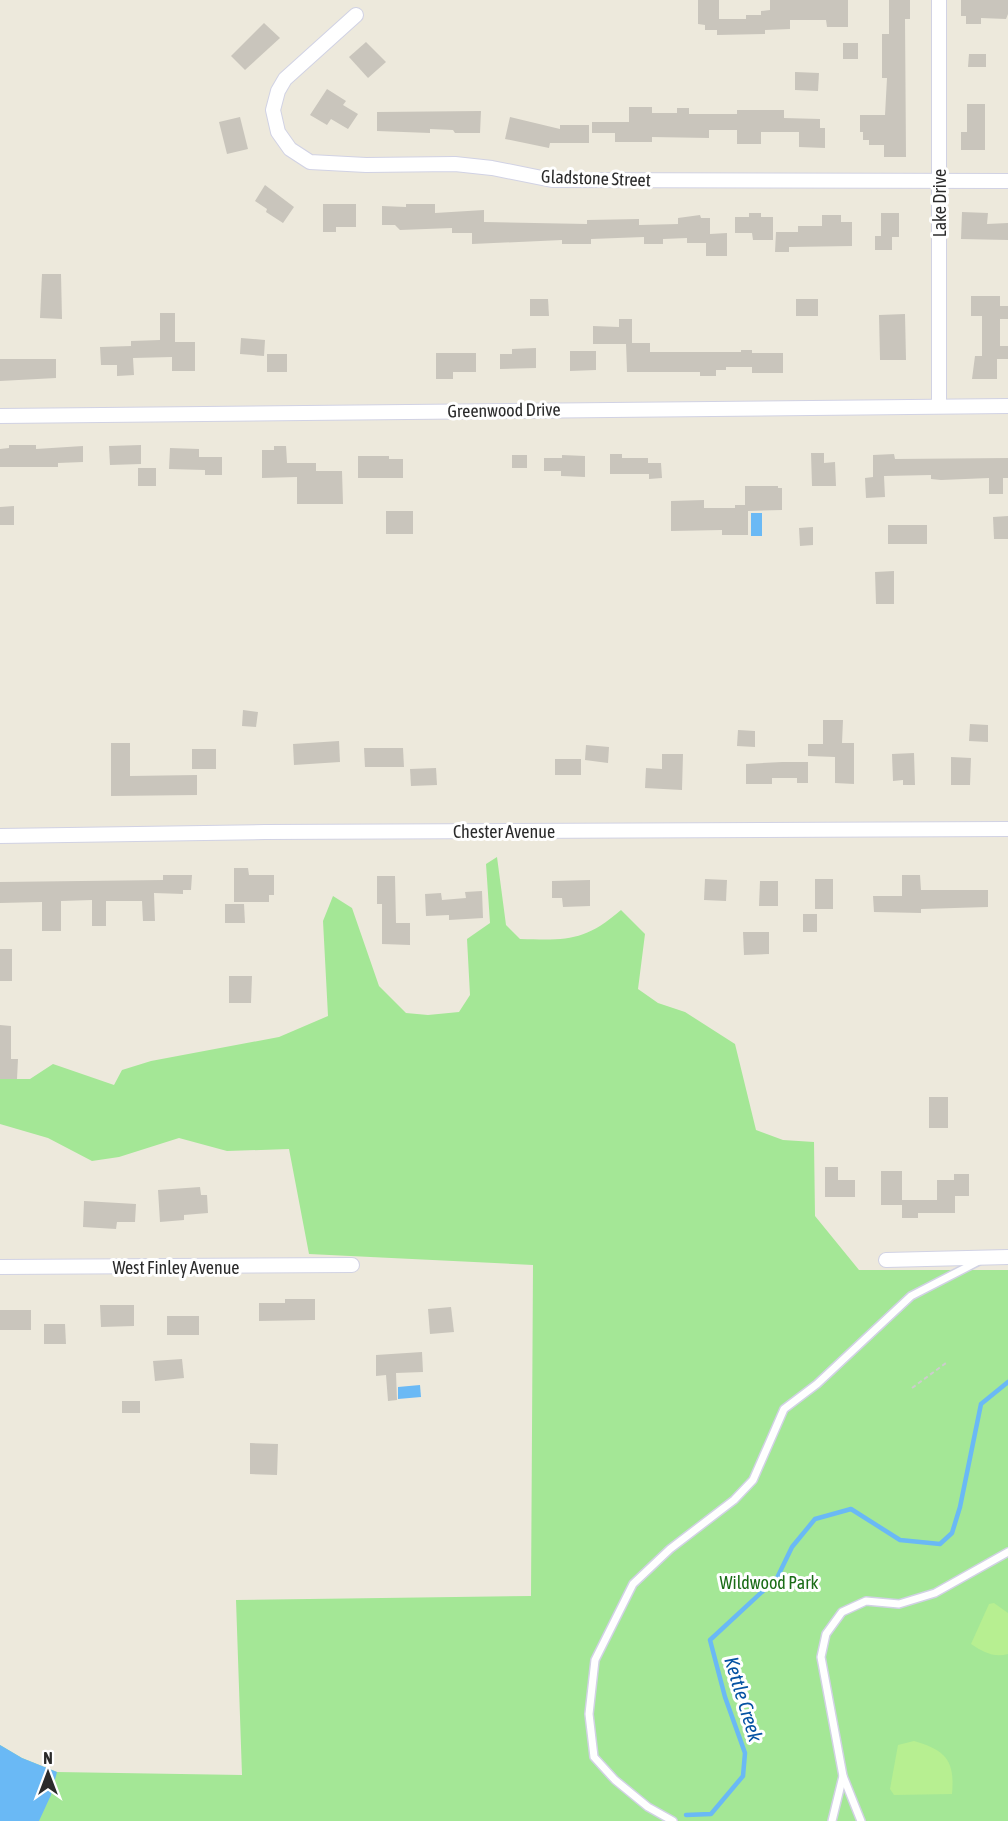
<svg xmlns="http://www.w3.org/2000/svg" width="1008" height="1821" font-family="'Asap Condensed',sans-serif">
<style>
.green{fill:#a4e796}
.pitch{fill:#b7ef91}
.water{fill:#6ab9f5}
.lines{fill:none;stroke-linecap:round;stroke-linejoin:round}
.stream{stroke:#6ab9f5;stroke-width:4.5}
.building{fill:#c9c5bc}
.service-casing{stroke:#d1d2e4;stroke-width:10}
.minor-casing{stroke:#d1d2e4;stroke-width:16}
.path{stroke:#ccc;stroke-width:2;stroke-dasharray:4.5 3;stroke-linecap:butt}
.service{stroke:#fff;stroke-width:7}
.minor{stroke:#fff;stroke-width:14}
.labels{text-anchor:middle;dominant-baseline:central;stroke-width:6;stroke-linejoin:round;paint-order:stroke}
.street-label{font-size:18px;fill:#2b2b2b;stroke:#fff}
.park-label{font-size:18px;fill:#1a6c16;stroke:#fff}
.water-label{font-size:20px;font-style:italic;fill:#0653a3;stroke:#fff}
</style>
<rect width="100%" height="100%" fill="#ede9dc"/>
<path class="green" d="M497,857L506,925L520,939C567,940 584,942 621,910L645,934L638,989L658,1003L685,1012L735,1044L756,1130L783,1140L814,1142L815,1216L859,1270H1008V1821H0V1745L22,1758L57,1772L242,1775L236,1600L531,1596L533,1265L309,1254L289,1149L227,1151L179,1138L119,1157L92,1161L48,1138L0,1124V1079H30L53,1064L114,1085L122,1070L151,1061L279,1037L328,1016L323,921L333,896L352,908L379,986L406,1013L428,1015L459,1012L470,995L467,939L490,923L486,864Z"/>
<g class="pitch">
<path d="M994,1603L1008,1613V1654C994,1658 983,1652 971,1644L989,1604Z"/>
<path d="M914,1741C946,1750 955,1761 952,1794L894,1795L890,1789L898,1745Z"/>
</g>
<g class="water">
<rect x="751" y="513" width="11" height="23"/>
<polygon points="420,1385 421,1397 398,1399 398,1387"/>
<polygon points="0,1745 22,1758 57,1772 51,1795 39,1821 0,1821"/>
</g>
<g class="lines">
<polyline class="stream" points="686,1815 711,1814 743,1776 745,1753 725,1697 710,1640 777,1578 792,1547 815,1519 851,1509 900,1540 940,1544 952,1533 960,1507 981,1404 1008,1382"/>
</g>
<g class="building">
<polygon points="698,0 719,0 719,19 746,19 746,15 761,15 761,11 770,10 770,0 848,0 848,27 827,27 826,20 790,20 790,29 765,30 765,34 717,35 717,30 705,30 705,25 698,24"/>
<polygon points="889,0 910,0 910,19 905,19 906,157 884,157 884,145 869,145 869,140 863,140 863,132 860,132 860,115 885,115 887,78 882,78 882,34 889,34"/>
<polygon points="961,0 1008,0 1008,14 1006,19 981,18 981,24 966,24 966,16 961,16"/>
<polygon points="264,23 280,38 245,70 231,56"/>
<polygon points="366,42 386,62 368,78 349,57"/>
<rect x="843" y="43" width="15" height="16"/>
<polygon points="969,54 986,54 986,67 968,67"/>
<polygon points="795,72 819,73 818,91 795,90"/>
<polygon points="327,89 346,101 343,105 358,114 348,129 331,119 327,125 310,115"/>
<polygon points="967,104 985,104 985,150 961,150 961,132 967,132"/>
<polygon points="629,107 652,107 652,113 677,113 677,108 689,108 689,114 737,114 737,110 784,110 784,118 820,119 820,128 825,128 825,148 799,147 799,132 761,132 761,144 737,144 737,130 709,130 709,138 652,137 652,142 615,142 615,133 592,133 592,122 629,122"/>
<polygon points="481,111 480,133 455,133 453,130 430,129 430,133 377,131 377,112"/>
<polygon points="240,117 248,149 227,154 219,122"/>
<polygon points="510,117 560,129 560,125 589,125 589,143 550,143 549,148 505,139"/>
<polygon points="265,185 294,207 283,223 266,212 267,209 255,201"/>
<polygon points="323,204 356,204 356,227 336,227 336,232 323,232"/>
<polygon points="406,204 435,204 435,213 484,210 484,222 587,224 587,220 639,219 639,225 678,224 678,218 700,215 701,218 710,218 710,234 727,233 727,256 706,256 706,243 687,243 687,238 663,239 663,244 644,244 644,237 591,239 591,244 562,244 562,240 472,244 472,233 452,233 452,228 400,230 395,225 382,225 382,206 406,207"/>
<polygon points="962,212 988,213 987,224 1008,223 1008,240 961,239"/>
<polygon points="749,213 761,213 761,217 773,217 773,240 753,240 752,233 735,233 735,217 749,217"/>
<polygon points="881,213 899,213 899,237 892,237 892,250 875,250 875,236 881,236"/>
<polygon points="822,215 841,215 841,222 852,222 852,246 789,247 789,252 775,252 776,232 798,232 798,226 822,226"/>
<polygon points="42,274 61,274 62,319 40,318"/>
<polygon points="971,296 1000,296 1000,306 1008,306 1008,319 1000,319 1000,346 1008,346 1008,359 997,359 997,379 972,379 975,356 982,356 982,316 971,316"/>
<polygon points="530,299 548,299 549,316 530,316"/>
<rect x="796" y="299" width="22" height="17"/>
<polygon points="160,313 175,313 175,342 195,342 195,371 172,371 172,357 133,358 134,375 117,376 117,365 101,365 100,347 131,346 131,341 160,340"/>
<polygon points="905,314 906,360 880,360 879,315"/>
<polygon points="619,319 632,319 632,343 650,343 650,352 741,352 741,350 752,350 752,353 783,353 783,373 752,373 752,367 726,367 726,370 716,370 716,376 700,376 700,372 627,372 626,344 593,344 593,326 619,327"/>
<polygon points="241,338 265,340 264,356 240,354"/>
<polygon points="536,348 536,368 500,369 500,354 512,354 512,349"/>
<polygon points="570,351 596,351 596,370 570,371"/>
<polygon points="436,353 476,353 476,372 453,372 453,379 436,379"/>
<rect x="267" y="354" width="20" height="18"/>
<polygon points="0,359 56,359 56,378 0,381"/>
<polygon points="9,445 36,445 36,449 83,446 83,462 58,463 58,467 0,467 0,449 9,448"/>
<polygon points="141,445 141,464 110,465 109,446"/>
<polygon points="274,446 286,446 287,463 316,463 316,471 342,471 343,504 297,504 297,477 262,478 262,450 274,450"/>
<polygon points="170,448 199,449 199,457 222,457 222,475 205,475 205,470 169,469"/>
<polygon points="811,453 824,453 824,463 835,462 836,486 812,486"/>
<polygon points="610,454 622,454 622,458 648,458 648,463 661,463 662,478 649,479 649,474 610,474"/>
<polygon points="894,454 895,459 1008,458 1008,478 1003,478 1003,494 989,494 989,478 941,480 931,479 931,475 884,476 885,497 866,498 865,478 873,477 873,455"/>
<rect x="512" y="455" width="15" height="13"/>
<polygon points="562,455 585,456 585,477 561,476 561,471 544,471 544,458 562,458"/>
<polygon points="358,456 389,456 389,459 403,459 403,478 358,478"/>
<rect x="138" y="468" width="18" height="18"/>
<polygon points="745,486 778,486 778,488 782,488 782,510 748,511 748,535 722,535 722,530 671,531 671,501 704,500 704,508 735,508 735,505 745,505"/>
<polygon points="14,506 14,525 0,525 0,507"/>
<rect x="386" y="511" width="27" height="23"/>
<polygon points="1008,516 1008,539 994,539 993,517"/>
<rect x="888" y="525" width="39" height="19"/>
<polygon points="813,527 813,545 800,546 799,528"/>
<polygon points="894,571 894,604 876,604 875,572"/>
<polygon points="243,710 258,712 256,727 242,726"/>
<polygon points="823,720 843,720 842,743 854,743 854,784 835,783 835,757 808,756 808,744 823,744"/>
<polygon points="970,724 988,725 988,742 969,741"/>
<polygon points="738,730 755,731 755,747 737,746"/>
<polygon points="339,741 340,762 294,765 293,744"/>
<polygon points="111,743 130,743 130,776 197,775 197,795 111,796"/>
<polygon points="586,745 609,747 608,763 585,760"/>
<polygon points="364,748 403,748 404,767 365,767"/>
<rect x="192" y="749" width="24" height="20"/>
<polygon points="914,753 915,785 903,785 903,780 893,781 892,754"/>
<polygon points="662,754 683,754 682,790 645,788 646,768 662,769"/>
<polygon points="951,757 971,758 970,785 951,785"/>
<rect x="555" y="759" width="26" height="16"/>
<polygon points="782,762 808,762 808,783 797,783 797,778 772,778 772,784 746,784 746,764"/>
<polygon points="436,768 437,785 411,786 410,769"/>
<polygon points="234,868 248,868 249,875 274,875 274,895 269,895 269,902 234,902"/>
<polygon points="163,875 192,875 191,890 183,890 183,894 154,893 155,921 143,921 142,901 106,901 106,926 92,926 92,900 61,901 61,931 42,931 42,902 0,903 0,882 163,880"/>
<polygon points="902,875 920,875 921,890 988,890 988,907 921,909 921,913 874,912 873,896 902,896"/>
<polygon points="377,876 395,876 396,923 410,923 410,945 382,944 382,904 377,904"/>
<polygon points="705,879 727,880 726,901 704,900"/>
<rect x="815" y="879" width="18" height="30"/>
<polygon points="590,880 590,906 563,907 562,898 552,898 552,881"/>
<polygon points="760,881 778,881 778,906 759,906"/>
<polygon points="482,891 483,918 449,920 449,915 426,916 425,894 441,893 442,900 466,898 465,892"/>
<polygon points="225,904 244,904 245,923 225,923"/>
<rect x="803" y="914" width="14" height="18"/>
<polygon points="743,932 769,932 769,954 744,955"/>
<rect x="0" y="949" width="12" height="32"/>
<polygon points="229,976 252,976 251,1003 229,1003"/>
<polygon points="0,1025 11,1026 11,1059 18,1059 17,1079 0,1079"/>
<rect x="929" y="1097" width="19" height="31"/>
<polygon points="825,1167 838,1167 838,1180 855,1180 855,1197 825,1197"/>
<rect x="881" y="1171" width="21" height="34"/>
<polygon points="954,1174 969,1174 969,1196 955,1196 955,1213 918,1213 918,1218 902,1218 902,1200 937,1200 937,1180 954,1180"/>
<polygon points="200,1187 201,1195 207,1195 208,1213 184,1215 184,1220 160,1222 158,1190"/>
<polygon points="84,1201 136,1204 135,1222 117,1222 116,1229 83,1227"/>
<polygon points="285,1299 315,1299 315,1320 259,1321 259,1303 285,1303"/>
<polygon points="100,1305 134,1305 134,1326 101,1327"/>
<polygon points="451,1307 454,1332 430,1334 428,1309"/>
<rect x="0" y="1310" width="31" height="20"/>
<rect x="167" y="1316" width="32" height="19"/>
<polygon points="44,1324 65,1324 66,1344 44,1344"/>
<polygon points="422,1352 423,1372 396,1373 397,1400 388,1401 386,1375 376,1376 376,1355"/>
<polygon points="182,1359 184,1378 155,1381 153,1361"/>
<rect x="122" y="1401" width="18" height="12"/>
<polygon points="250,1443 278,1444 277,1475 250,1474"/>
</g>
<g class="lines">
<defs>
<g id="service">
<polyline points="843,1776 861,1821"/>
<polyline points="673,1821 648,1807 615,1780 594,1757 589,1714 595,1660 633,1584 670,1549 734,1500 753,1480 784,1409 817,1384 911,1296 979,1261"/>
<polyline points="832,1821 843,1776 821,1657 826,1634 842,1612 866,1601 899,1604 935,1593 1008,1552"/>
</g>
<g id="minor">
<polyline points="939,0 939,406"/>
<polyline points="356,15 285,79 278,91 273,110 278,132 290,149 310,162 366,165 455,164 492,168 552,180 1008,181"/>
<polyline points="0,416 1008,406"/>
<polyline points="0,836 265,832 1008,829"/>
<polyline points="886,1260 1008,1257"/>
<polyline points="0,1267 352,1265"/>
</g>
</defs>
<use href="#service" class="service-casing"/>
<use href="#minor" class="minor-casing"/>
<polyline class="path" points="912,1388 946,1363"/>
<use href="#service" class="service"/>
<use href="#minor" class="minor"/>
</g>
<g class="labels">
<g class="street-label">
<text transform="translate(596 178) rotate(2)">Gladstone Street</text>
<text transform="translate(939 203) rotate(-90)">Lake Drive</text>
<text transform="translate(504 410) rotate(-1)">Greenwood Drive</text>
<text x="504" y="831">Chester Avenue</text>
<text x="176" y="1267">West Finley Avenue</text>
</g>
<g class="park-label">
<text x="769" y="1582">Wildwood Park</text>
</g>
<g class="water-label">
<text transform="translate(744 1699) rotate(73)">Kettle Creek</text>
</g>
</g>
<g transform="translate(48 1773)" stroke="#ffffff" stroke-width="4.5" paint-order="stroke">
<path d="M0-4.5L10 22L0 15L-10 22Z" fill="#2b2b2b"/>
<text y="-9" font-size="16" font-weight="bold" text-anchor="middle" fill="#2b2b2b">N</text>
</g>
</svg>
